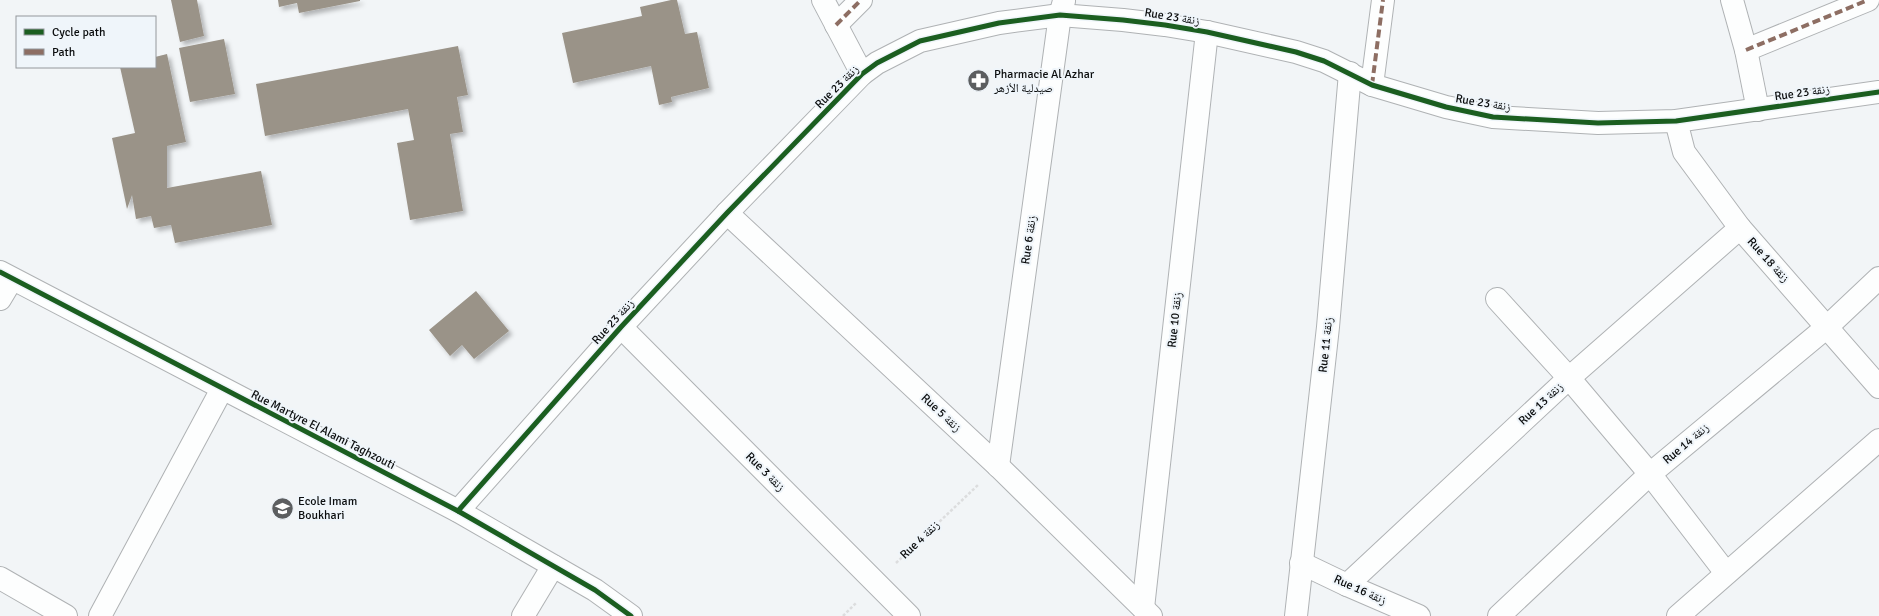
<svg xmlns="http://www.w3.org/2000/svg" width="1879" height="616" font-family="Signika,'Noto Naskh Arabic',sans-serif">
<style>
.building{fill:#9a9388;filter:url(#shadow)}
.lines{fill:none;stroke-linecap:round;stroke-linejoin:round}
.minor-casing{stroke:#afb2b4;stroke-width:24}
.path{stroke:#dcddde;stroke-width:2.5;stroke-dasharray:3 2;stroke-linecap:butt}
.minor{stroke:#fdfefe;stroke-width:22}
.quiet{stroke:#8d6e63;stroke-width:4;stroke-dasharray:8 4;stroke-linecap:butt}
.cycleway-casing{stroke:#eff5fa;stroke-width:8}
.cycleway{stroke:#1b5e20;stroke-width:5}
.labels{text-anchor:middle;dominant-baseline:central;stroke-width:4;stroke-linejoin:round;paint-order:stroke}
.street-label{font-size:12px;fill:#0b0d0e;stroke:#eff5fa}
.poi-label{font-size:12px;fill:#0b0d0e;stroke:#eff5fa;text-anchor:start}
</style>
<defs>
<filter id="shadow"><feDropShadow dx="3.5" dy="3.5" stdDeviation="2" flood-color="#0004"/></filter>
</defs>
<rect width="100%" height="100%" fill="#f2f5f7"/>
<g class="building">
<polygon points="171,0 197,0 204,36 180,42"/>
<polygon points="278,0 360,0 360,1 299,13 297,3 279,7"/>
<polygon points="671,0 677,0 685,34 697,32 709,88 671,97 672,102 659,105 651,66 573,83 562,33 642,16 640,7"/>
<polygon points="224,39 235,94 190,102 179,48"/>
<polygon points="458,46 468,95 457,97 463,132 450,134 463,211 410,220 397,143 414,140 408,109 265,136 256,84"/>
<polygon points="167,54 186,142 167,146 167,188 261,171 272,225 175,243 171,225 154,228 151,216 136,219 132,195 127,209 112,138 135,133 120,67 155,67 155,57"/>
<polygon points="476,291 509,331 474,359 462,345 450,356 429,330"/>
</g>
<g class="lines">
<defs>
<g id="minor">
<polyline points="823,0 862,74"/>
<polyline points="1732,0 1746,50 1758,110"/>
<polyline points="836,25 861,0"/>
<polyline points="1746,50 1868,0"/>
<polyline points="1372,85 1383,0"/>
<polyline points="1676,121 1684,152 1740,228 1879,387"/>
<polyline points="727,213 998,466 1151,616"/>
<polyline points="0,272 458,511 595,590 631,616"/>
<polyline points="0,299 12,279"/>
<polyline points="1497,299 1569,378 1650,474 1726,573"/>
<polyline points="621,327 909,616"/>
<polyline points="998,466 1060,15 1064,1"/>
<polyline points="458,511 621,327 727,213 862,74 877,63 920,41 999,23 1060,15 1123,20 1165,25 1207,32 1296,52 1324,61 1372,85 1446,107 1493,117 1598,123 1676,121 1879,92"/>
<polyline points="1301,563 1347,585 1419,616"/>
<polyline points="0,578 66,616"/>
<polyline points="1347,585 1569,378 1740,228"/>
<polyline points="1143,608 1207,32"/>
<polyline points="100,616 222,389"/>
<polyline points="523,616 553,566"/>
<polyline points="1296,616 1328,327 1350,73"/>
<polyline points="1499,616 1650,474 1827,327 1879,278"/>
<polyline points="1678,616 1879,440"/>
</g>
</defs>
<use href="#minor" class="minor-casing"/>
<g class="path">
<polyline points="896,563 978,485"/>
<polyline points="843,616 857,602"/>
</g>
<use href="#minor" class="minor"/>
<g class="quiet">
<polyline points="836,25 861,0"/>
<polyline points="1746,50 1868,0"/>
<polyline points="1372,85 1383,0"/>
</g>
<defs>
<g id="cycleway">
<polyline points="0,272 458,511 595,590 631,616"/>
<polyline points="458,511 621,327 727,213 862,74 877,63 920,41 999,23 1060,15 1123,20 1165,25 1207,32 1296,52 1324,61 1372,85 1446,107 1493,117 1598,123 1676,121 1879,92"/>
</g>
</defs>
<use href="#cycleway" class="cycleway-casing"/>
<use href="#cycleway" class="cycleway"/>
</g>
<defs>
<symbol id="pharmacy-disc" viewBox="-11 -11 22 22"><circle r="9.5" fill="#5c5e60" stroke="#eff5fa"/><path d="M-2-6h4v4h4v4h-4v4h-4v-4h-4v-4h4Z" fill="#fff"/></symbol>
<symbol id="school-disc" viewBox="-11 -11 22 22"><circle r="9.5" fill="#5c5e60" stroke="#eff5fa"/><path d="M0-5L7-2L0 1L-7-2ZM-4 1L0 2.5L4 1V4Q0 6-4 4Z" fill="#fff"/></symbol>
</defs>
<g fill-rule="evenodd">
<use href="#pharmacy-disc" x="966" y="68" width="25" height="25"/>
<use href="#school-disc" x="270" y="496" width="25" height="25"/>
</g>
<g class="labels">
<g class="street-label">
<text transform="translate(1172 17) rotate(9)">Rue 23 زنقة</text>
<text transform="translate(837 87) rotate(-45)">Rue 23 زنقة</text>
<text transform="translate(1802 93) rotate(-8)">Rue 23 زنقة</text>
<text transform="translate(1483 103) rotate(9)">Rue 23 زنقة</text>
<text transform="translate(1029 240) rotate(-82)">Rue 6 زنقة</text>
<text transform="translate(1768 260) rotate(48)">Rue 18 زنقة</text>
<text transform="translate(1175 320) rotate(-84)">Rue 10 زنقة</text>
<text transform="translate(613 322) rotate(-48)">Rue 23 زنقة</text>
<text transform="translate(1326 345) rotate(-84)">Rue 11 زنقة</text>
<text transform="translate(1541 404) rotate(-43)">Rue 13 زنقة</text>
<text transform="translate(941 413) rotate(43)">Rue 5 زنقة</text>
<text transform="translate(323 430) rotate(27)">Rue Martyre El Alami Taghzouti</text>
<text transform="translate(1686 444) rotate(-40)">Rue 14 زنقة</text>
<text transform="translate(765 472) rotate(45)">Rue 3 زنقة</text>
<text transform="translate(920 540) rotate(-44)">Rue 4 زنقة</text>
<text transform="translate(1360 590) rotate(24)">Rue 16 زنقة</text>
</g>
<g class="poi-label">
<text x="994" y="74">Pharmacie Al Azhar<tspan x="994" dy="14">صيدلية الأزهر</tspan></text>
<text x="298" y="501">Ecole Imam<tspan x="298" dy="14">Boukhari</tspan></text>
</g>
</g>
<rect x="16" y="16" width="140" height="52" fill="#eff5fa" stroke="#94989c"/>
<rect x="24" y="29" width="20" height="6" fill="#1b5e20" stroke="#94989c"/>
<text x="52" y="36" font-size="12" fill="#0b0d0e">Cycle path</text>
<rect x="24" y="49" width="20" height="6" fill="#8d6e63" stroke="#94989c"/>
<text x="52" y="56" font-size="12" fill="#0b0d0e">Path</text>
</svg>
